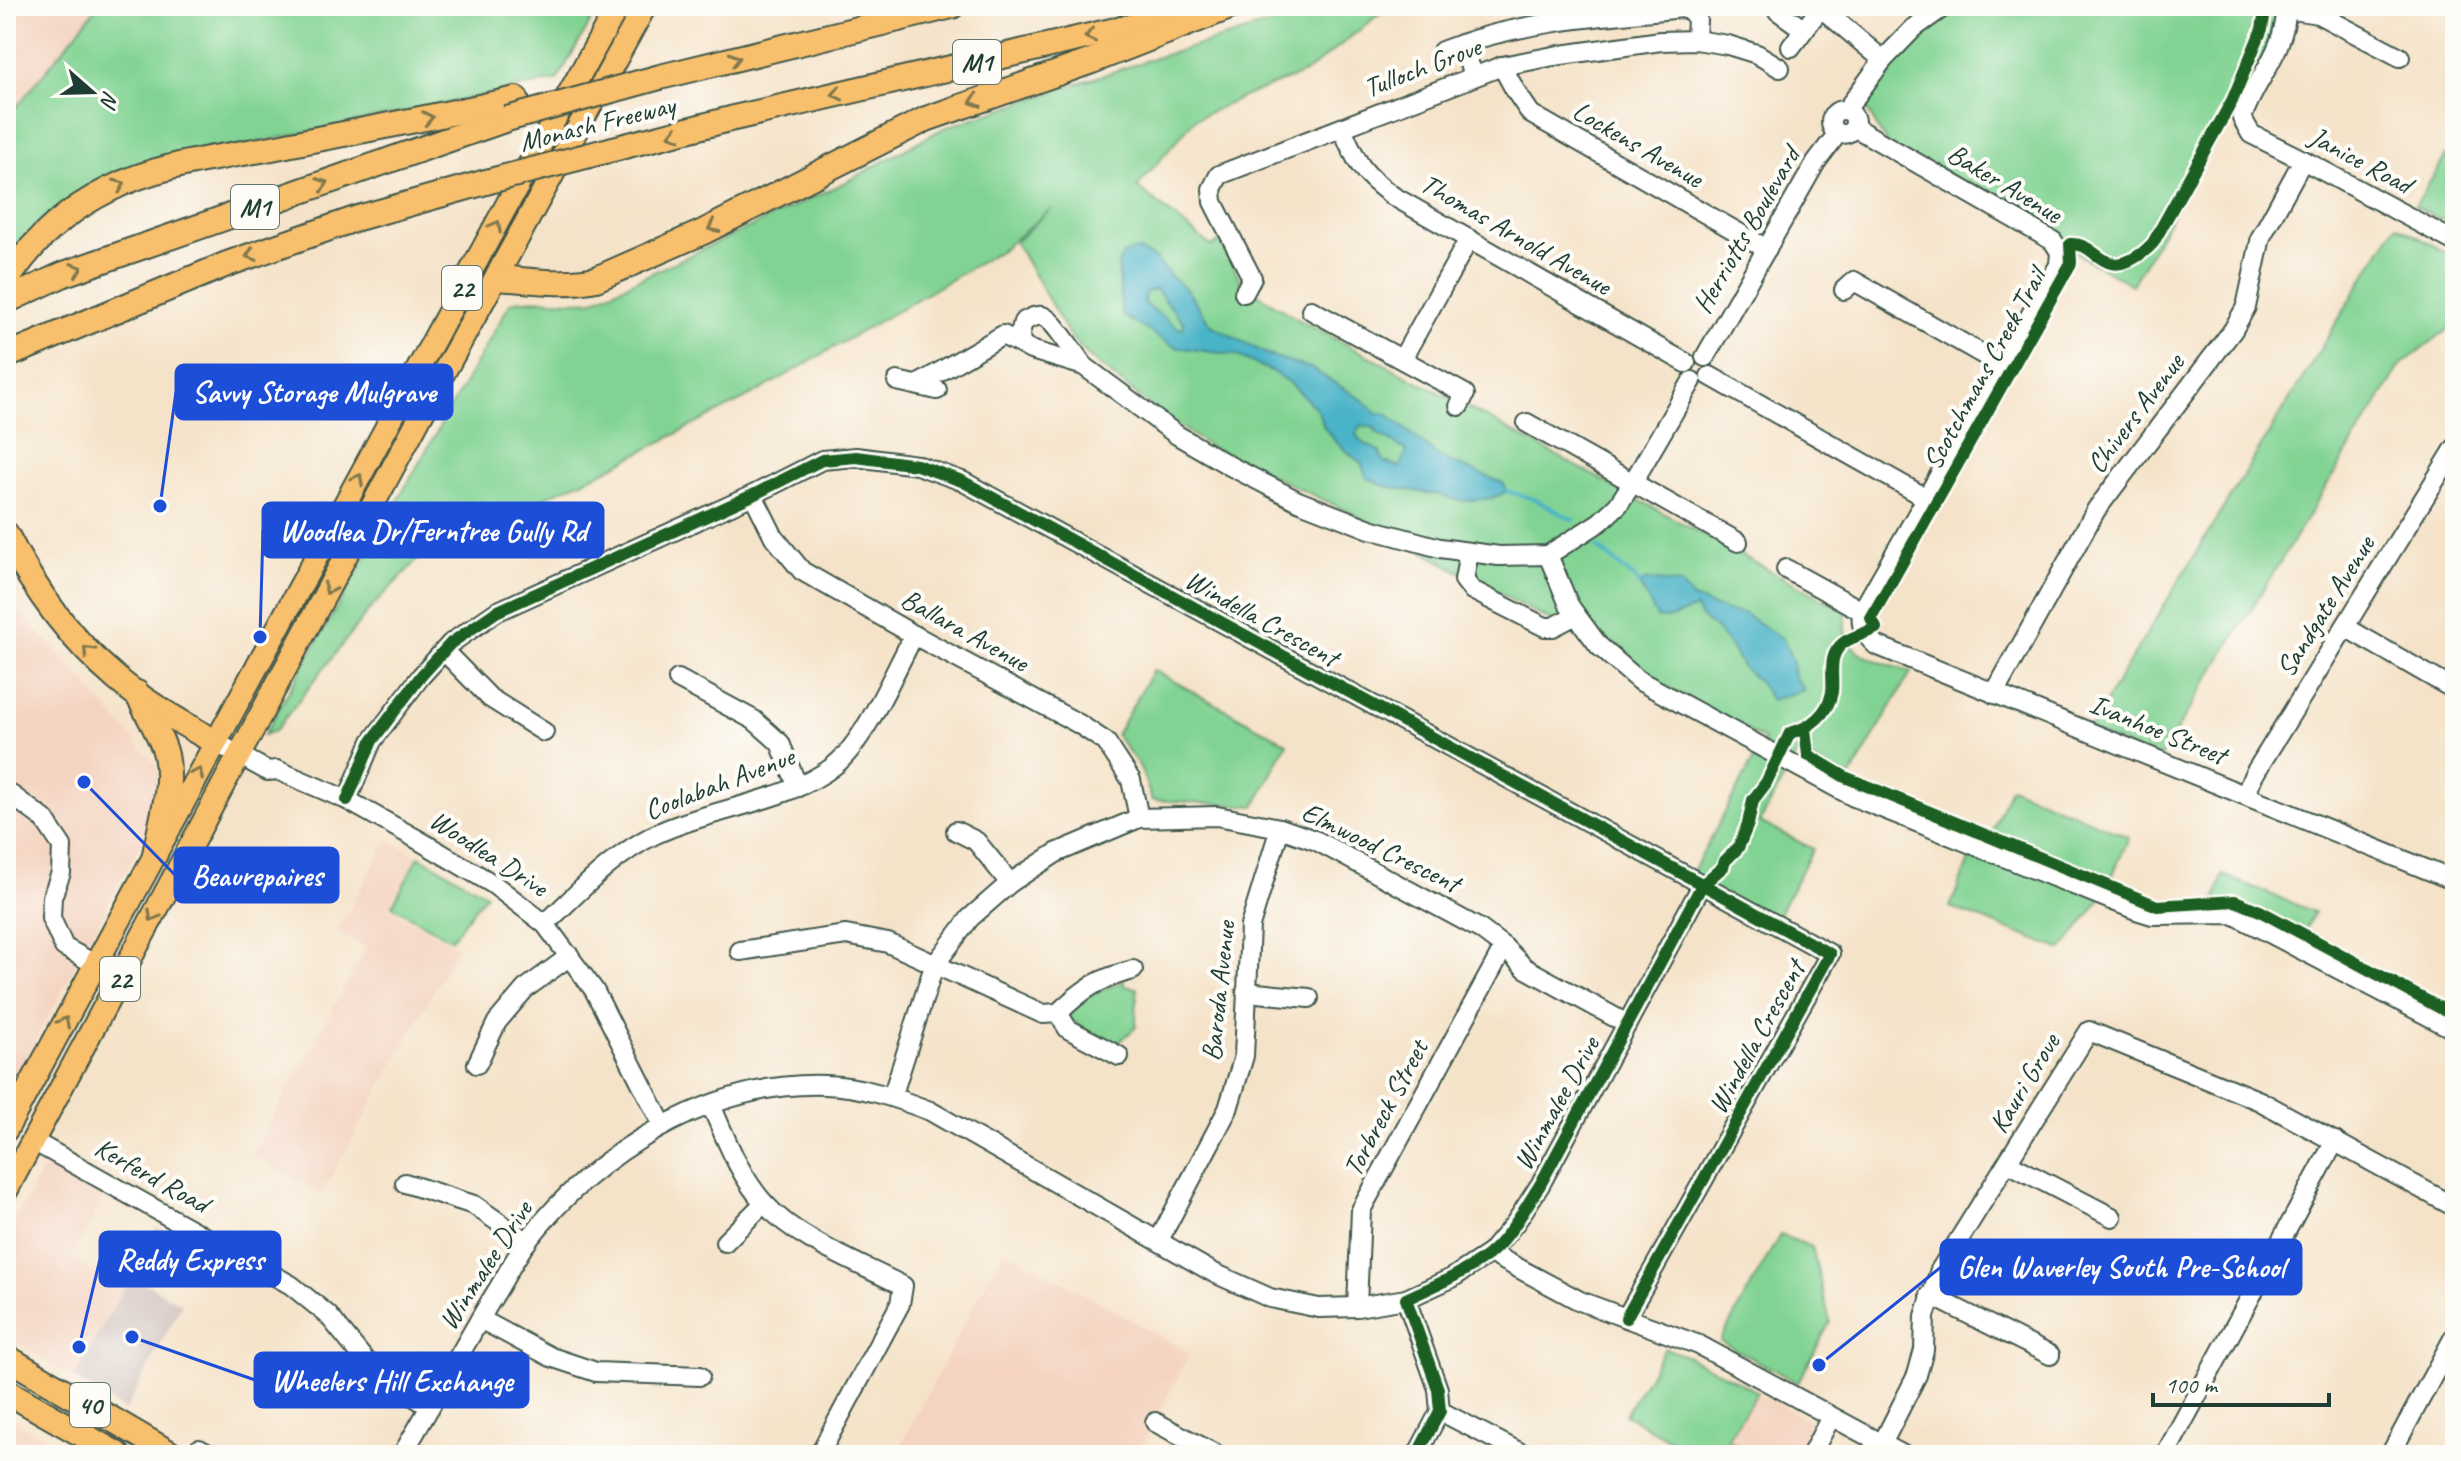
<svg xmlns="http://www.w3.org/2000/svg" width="2461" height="1461" font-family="Caveat,sans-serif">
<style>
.built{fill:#f4d3c0}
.industrial{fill:#d0c0bc}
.green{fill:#81d393;stroke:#508864;stroke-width:2}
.water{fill:#4ab3c8;stroke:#34787e;stroke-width:2;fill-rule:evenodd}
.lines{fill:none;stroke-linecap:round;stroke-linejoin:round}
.stream{stroke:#4ab3c8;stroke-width:4}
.minor-casing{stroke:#3f564a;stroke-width:22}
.major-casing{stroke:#3f564a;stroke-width:26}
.highway-casing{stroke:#3f564a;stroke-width:28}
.minor{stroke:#fff;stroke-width:18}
.major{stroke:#f8bf6c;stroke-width:22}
.highway{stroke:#f8bf6c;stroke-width:24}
.highway-bridge-casing{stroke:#3f564a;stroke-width:28;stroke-linecap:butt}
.highway-bridge{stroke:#f8bf6c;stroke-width:24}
.cycleway-casing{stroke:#fdfcf7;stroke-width:17}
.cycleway{stroke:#1b5e20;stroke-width:12}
.oneway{stroke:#81784d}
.labels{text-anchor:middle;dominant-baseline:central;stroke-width:8;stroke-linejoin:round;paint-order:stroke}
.shield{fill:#fdfcf7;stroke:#62766e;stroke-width:2}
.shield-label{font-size:26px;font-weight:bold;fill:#1f3d34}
.street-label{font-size:28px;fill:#1f3d34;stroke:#fdfcf7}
.leader{fill:none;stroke:#1d4ed8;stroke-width:3}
.callout-dot{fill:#1d4ed8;stroke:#fdfcf7;stroke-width:3}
.callout{fill:#1d4ed8;stroke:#1d4ed8;stroke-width:3}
.callout-label{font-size:30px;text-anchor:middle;font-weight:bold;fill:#fff}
</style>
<rect width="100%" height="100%" fill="#fdfcf7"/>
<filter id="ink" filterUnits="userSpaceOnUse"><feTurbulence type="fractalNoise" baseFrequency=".0125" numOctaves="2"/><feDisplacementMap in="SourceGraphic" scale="16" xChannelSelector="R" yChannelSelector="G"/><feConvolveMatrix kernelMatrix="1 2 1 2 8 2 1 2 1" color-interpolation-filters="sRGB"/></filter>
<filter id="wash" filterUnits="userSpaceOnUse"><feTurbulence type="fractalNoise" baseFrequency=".006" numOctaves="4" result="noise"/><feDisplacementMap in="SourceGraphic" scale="32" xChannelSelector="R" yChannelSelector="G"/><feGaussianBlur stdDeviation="1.8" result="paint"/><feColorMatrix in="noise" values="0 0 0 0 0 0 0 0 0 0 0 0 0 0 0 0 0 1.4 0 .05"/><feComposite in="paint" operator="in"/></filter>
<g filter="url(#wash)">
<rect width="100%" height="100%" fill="#f5e3c9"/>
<g class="built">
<polygon points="6,6 98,6 6,120"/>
<polygon points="6,597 73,669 160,770 156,815 6,1095"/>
<polygon points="388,839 417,855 388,908 458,947 322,1194 252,1155 366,948 337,932"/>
<polygon points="53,1167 104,1196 71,1259 122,1289 74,1378 6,1337 6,1236 42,1170"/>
<polygon points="1004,1249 1190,1353 1137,1455 895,1455"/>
<polygon points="1757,1393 1811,1422 1795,1455 1757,1455 1727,1439"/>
<polygon points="6,1414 71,1455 6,1455"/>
</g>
<polygon class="industrial" points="157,1227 169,1233 143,1282 182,1304 125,1411 74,1378"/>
<g class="green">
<polygon points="98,6 600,6 557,80 144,166 69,199 36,226 6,265 6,120"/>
<path d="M1331,6H1390L1305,73L1250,94L1195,119L1137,187L1211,246L1221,241L1242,284L1299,320L1444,395L1847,612C1833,655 1880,661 1911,672L1850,778L1797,754L1760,822L1813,849L1774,923L1689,879L1764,740L1648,677L1626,662L1356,515L1208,446L1148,404L1088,356L1069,335L1015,242L1052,208L1003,249L752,395L598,474L448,539L422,555L370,609L275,731L264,735L511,302C537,296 567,303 594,300L842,184L944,128L1145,61Z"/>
<polygon points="1945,6 2286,6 2244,113 2232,109 2132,285 1888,146 1858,94"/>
<polygon points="2455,141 2455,227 2415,206"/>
<polygon points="2396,225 2455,257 2455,327 2452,326 2401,365 2159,759 2088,730"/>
<polygon points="1153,670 1287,743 1255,806 1152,800 1140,767 1116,735"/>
<polygon points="2010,787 2129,837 2105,893 2062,950 1950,907 1975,846 1985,849"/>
<polygon points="419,856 486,894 451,939 392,906"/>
<path d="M2223,875L2314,912L2303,935C2272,917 2252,905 2215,901Z"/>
<path d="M1124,981V986L1137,988L1136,1027L1117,1044L1109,1045L1068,1018C1080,996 1101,990 1124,981Z"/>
<polygon points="1780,1235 1812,1247 1830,1322 1798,1383 1720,1341"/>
<polygon points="1665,1348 1689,1357 1758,1392 1727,1439 1756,1455 1697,1455 1625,1415"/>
</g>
<g class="water">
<path d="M1138,250L1155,258L1170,276L1187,290L1211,325L1268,355L1310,368L1363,400L1378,414L1386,413L1439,457L1503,483L1507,491L1492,498L1460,501L1440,495L1385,486L1367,478L1361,463L1336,442L1324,427L1317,409L1289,382L1271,371L1236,355L1175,347L1122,315L1118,264L1123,254ZM1156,289L1184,323L1183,328L1180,329L1144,303L1145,293ZM1361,425L1375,428L1376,432L1407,451L1400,467L1384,462L1379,451L1361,442L1356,434Z"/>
<polygon points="1647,580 1680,584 1693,599 1730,612 1743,613 1783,639 1792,660 1794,676 1804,690 1771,700 1758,681 1743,668 1733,650 1718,631 1700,616 1696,608 1670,618 1658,619 1639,584"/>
</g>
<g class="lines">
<g class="stream">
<polyline points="1507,491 1534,499 1573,520"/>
<polyline points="1597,547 1640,583"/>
</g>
</g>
</g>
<g filter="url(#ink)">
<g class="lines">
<defs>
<g id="minor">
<polyline points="1775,6 1778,11 1803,29"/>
<path d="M2287,6C2284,56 2256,76 2242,118L2251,134L2303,160L2455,242"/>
<polyline points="1820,7 1883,60"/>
<polyline points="2287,9 2318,14 2400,57"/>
<polyline points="1791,47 1822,6"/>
<polyline points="1442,51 1461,44"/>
<polyline points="1502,66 1516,92 1531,114 1767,249"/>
<path d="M1474,76L1461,44C1532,20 1608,16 1682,8L1691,11L1697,19L1696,40"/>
<polyline points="1846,110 1883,60 1914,28 1945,6"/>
<circle cx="1843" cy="122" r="12"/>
<path d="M1854,127L2053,241L2060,252L2059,265L1862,611C1860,627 1864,634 1876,645L2455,881"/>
<path d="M1342,128C1357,163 1361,173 1393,196L1686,363"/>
<polyline points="1844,290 1854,281 2003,366"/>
<polyline points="1244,293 1252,278 1213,202 1212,189 1219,175 1502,66 1554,56 1661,41 1696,40 1728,45 1757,54 1780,68"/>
<polyline points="1311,310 1465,394 1459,406"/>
<path d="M1021,344L1020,334L1023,322C1029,319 1035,315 1042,316C1052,317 1076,356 1084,366"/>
<polyline points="1705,357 1816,162 1838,133"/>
<polyline points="1402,359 1469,239"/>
<polyline points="1710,376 1928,499"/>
<polyline points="897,381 937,390"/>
<polyline points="917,385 1003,335 1031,350 1084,366 1177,435 1230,466 1298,501 1370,529 1440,548 1499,556 1548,555 1600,522 1618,505 1633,482 1692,381"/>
<polyline points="1527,423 1738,542"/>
<polyline points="753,495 774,537 802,571 914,635 1079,724 1106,742 1131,780 1139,818"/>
<polyline points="1469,552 1464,580 1472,590 1545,627 1553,627 1576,615"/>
<polyline points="1548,555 1569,605 1576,615 1599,646 1638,680 1854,797 2136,910 2152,915 2233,914 2455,1030"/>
<polyline points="1786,569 1862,611"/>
<polyline points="2345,627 2455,690"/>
<polyline points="444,651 490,698 544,732"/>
<polyline points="678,679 754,720 780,743 798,787"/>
<polyline points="1994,694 2096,510 2233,330 2246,307 2261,237 2303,160"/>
<polyline points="215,742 268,771 277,770 347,800 415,838 493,884 545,924 594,990 663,1126"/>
<polyline points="6,791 44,819 62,846 61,873 52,897 51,918 64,947 120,978"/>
<polyline points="2246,794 2253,776 2455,448"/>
<polyline points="347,800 372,741 421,676 451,643 496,612 753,495 822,460 856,457 917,465 962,481 1830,954 1626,1318"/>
<polyline points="956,831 976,841 1010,883"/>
<path d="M545,924C579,892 612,856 654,835C707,809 790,802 835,765C866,740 894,672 914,635"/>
<polyline points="740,951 846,935 888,943 1043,1014 1058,1013 1068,1029 1119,1056"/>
<polyline points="1246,992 1309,998"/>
<path d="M1058,1013C1084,988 1098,979 1133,970"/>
<polyline points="477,1064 497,1022 525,989 570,956"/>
<polyline points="892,1097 934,966 970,918 1010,883 1056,853 1139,818 1217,816 1280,828 1317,841 1480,929 1504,947 1525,968 1627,1024"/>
<path d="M711,1105C726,1139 739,1175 764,1203C798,1241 859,1263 903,1286L900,1304L819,1455"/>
<polyline points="33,1141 291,1285 328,1315 372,1369 430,1407"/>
<polyline points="2008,1163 2112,1217"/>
<polyline points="405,1183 474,1205 527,1242"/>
<polyline points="1159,1240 1228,1109 1244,1056 1250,926 1280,828"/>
<polyline points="725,1242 764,1203"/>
<polyline points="1490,1253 1580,1301 1699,1345 1903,1455"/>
<polyline points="1930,1295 2050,1355"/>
<polyline points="1406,1299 1438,1389 1440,1411 1417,1455"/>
<polyline points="1357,1307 1361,1210 1504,947"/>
<polyline points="480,1319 551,1357 596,1372 700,1376"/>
<polyline points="1440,1411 1525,1455"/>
<polyline points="1155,1422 1217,1455"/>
<polyline points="1882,1444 1917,1375 1924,1350 1925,1316 1940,1270 2089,1031 2260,1101 2455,1207"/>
<polyline points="199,1449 210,1455"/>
<path d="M402,1455C432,1404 460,1353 490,1302C503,1282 514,1259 528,1240C596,1152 711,1081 825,1085C862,1086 896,1098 930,1111L1214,1273L1270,1298L1319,1308L1357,1307L1406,1299L1452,1278L1490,1253L1516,1222L1540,1185L1702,885"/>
<polyline points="1811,1455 1831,1417"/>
<polyline points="2165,1455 2335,1141"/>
<polyline points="2390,1455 2455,1335"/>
</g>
<g id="major">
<polyline points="6,1130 509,201 618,6"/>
<polyline points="6,1191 444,372 645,6"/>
</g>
<g id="highway">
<polyline points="660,77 952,6"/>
<polyline points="613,149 734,118 1168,18"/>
<path d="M497,278C530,280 563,286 596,279L703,232L926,119L1092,61L1232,6"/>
<path d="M6,282C31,242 66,211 108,190C158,164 217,158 272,148C353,132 435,117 516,99"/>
<polyline points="6,301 64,274 507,119"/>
<polyline points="6,356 227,264 358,218 486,182"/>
<path d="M6,534C33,588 71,640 117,679C145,703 183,723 215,742"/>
<path d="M137,693C145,711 162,736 166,755C173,787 161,822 155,854"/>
<polyline points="6,1357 173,1455"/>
<polyline points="6,1391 118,1455"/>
</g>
</defs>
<use href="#minor" class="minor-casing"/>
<use href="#major" class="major-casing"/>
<use href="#highway" class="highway-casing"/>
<use href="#minor" class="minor"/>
<use href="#major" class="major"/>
<use href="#highway" class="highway"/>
<defs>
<g id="highway-bridge">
<polyline points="507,119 660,77"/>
<polyline points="486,182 613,149"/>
</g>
</defs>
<use href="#highway-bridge" class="highway-bridge-casing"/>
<use href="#highway-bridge" class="highway-bridge"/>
<defs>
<g id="cycleway">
<polyline points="1805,729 1808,755 1845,777 2157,906 2235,901 2260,911 2455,1016"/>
<polyline points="347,800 372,741 421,676 451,643 496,612 753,495 822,460 856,457 917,465 962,481 1830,954 1626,1318"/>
<path d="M1417,1455L1440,1411L1438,1389L1406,1299C1434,1286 1463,1274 1488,1255C1510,1237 1525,1208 1540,1185L1702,885L1723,867L1725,861L1738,848L1748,824L1753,800L1766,783L1790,733C1810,728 1828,714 1832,692C1834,675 1827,657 1842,644C1848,638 1867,633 1876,628L1871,618L2071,263L2070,244C2087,243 2092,254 2106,261C2122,270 2143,254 2153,243L2232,101L2262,29L2266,6"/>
</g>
</defs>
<use href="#cycleway" class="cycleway-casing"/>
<use href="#cycleway" class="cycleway"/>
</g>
<defs><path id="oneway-chevron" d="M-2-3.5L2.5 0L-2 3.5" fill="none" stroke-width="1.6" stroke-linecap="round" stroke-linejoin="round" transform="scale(2)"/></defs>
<g class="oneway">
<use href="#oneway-chevron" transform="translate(1090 36) rotate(167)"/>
<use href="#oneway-chevron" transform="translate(735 59) rotate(-14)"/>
<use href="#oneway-chevron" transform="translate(837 94) rotate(167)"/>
<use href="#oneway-chevron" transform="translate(975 101) rotate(161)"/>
<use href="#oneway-chevron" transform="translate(428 118) rotate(-11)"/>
<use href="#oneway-chevron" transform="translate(674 134) rotate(166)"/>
<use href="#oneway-chevron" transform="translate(323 184) rotate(-19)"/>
<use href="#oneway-chevron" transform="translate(120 185) rotate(-23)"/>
<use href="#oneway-chevron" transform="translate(496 226) rotate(-61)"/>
<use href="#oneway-chevron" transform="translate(713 227) rotate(154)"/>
<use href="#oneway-chevron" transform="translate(251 255) rotate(161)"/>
<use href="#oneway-chevron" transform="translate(77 269) rotate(-19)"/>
<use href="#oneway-chevron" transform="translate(358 479) rotate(-61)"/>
<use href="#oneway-chevron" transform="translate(329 589) rotate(118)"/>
<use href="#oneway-chevron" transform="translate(88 651) rotate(-134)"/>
<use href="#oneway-chevron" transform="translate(198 773) rotate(-62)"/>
<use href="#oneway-chevron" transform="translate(153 916) rotate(119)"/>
<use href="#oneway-chevron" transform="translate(64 1022) rotate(-62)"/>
</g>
</g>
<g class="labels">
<g class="shield">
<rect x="953" y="40" width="48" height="44" rx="6"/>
<rect x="231" y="185" width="48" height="44" rx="6"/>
<rect x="442" y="266" width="40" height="44" rx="6"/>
<rect x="100" y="957" width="40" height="44" rx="6"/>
<rect x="70" y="1383" width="40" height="44" rx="6"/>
</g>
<g class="shield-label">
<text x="977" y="62">M1</text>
<text x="255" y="207">M1</text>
<text x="462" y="288">22</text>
<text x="120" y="979">22</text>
<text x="90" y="1405">40</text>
</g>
<g class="street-label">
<text transform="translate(1422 67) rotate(-21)">Tulloch Grove</text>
<text transform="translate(597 123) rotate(-14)">Monash Freeway</text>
<text transform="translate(1638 144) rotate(30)">Lockens Avenue</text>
<text transform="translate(2361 160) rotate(28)">Janice Road</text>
<text transform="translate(2005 183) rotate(31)">Baker Avenue</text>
<text transform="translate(1746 230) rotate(-60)">Herriotts Boulevard</text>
<text transform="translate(1516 234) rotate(30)">Thomas Arnold Avenue</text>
<text transform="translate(1984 369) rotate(-61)">Scotchmans Creek Trail</text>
<text transform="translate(2135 413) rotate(-53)">Chivers Avenue</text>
<text transform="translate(2325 606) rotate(-58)">Sandgate Avenue</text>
<text transform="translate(1262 618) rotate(29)">Windella Crescent</text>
<text transform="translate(965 630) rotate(29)">Ballara Avenue</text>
<text transform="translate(2158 729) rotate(22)">Ivanhoe Street</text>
<text transform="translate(719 783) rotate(-21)">Coolabah Avenue</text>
<text transform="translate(1381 847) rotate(26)">Elmwood Crescent</text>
<text transform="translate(489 853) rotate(33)">Woodlea Drive</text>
<text transform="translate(1218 991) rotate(-84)">Baroda Avenue</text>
<text transform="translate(1756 1037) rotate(-61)">Windella Crescent</text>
<text transform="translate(2024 1083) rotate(-59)">Kauri Grove</text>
<text transform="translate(1556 1103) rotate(-61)">Winmalee Drive</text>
<text transform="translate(1385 1108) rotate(-62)">Torbreck Street</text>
<text transform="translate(152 1175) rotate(29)">Kerferd Road</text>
<text transform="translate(485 1265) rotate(-57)">Winmalee Drive</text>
</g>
</g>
<path class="leader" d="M160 506L176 392M260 637L263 530M84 782L175 875M79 1347L100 1259M1819 1365L1941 1267M132 1337L255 1380"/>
<g class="callout-dot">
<circle cx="160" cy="506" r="8"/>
<circle cx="260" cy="637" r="8"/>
<circle cx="84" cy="782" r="8"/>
<circle cx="79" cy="1347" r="8"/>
<circle cx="1819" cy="1365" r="8"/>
<circle cx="132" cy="1337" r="8"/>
</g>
<g class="callout">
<rect x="176" y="365" width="276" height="54" rx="8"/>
<rect x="263" y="503" width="340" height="54" rx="8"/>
<rect x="175" y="848" width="163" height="54" rx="8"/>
<rect x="100" y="1232" width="180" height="54" rx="8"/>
<rect x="1941" y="1240" width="360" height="54" rx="8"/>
<rect x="255" y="1353" width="273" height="54" rx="8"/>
</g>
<g class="callout-label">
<text x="314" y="402">Savvy Storage Mulgrave</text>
<text x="433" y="541">Woodlea Dr/Ferntree Gully Rd</text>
<text x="257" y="886">Beaurepaires</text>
<text x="190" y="1270">Reddy Express</text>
<text x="2121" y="1277">Glen Waverley South Pre-School</text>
<text x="392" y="1391">Wheelers Hill Exchange</text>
</g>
<rect width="2461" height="1461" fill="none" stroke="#fdfcf7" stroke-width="32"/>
<g transform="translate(92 92) rotate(110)" stroke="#fdfcf7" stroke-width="6" paint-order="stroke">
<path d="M0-6L14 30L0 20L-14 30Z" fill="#1f3d34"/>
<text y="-12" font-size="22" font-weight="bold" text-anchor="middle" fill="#1f3d34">N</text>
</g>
<path d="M2153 1393v12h176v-12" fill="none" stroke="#1f3d34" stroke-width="4"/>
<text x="2165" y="1393" font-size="24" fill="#1f3d34" stroke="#fdfcf7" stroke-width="6" paint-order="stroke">100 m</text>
</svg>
